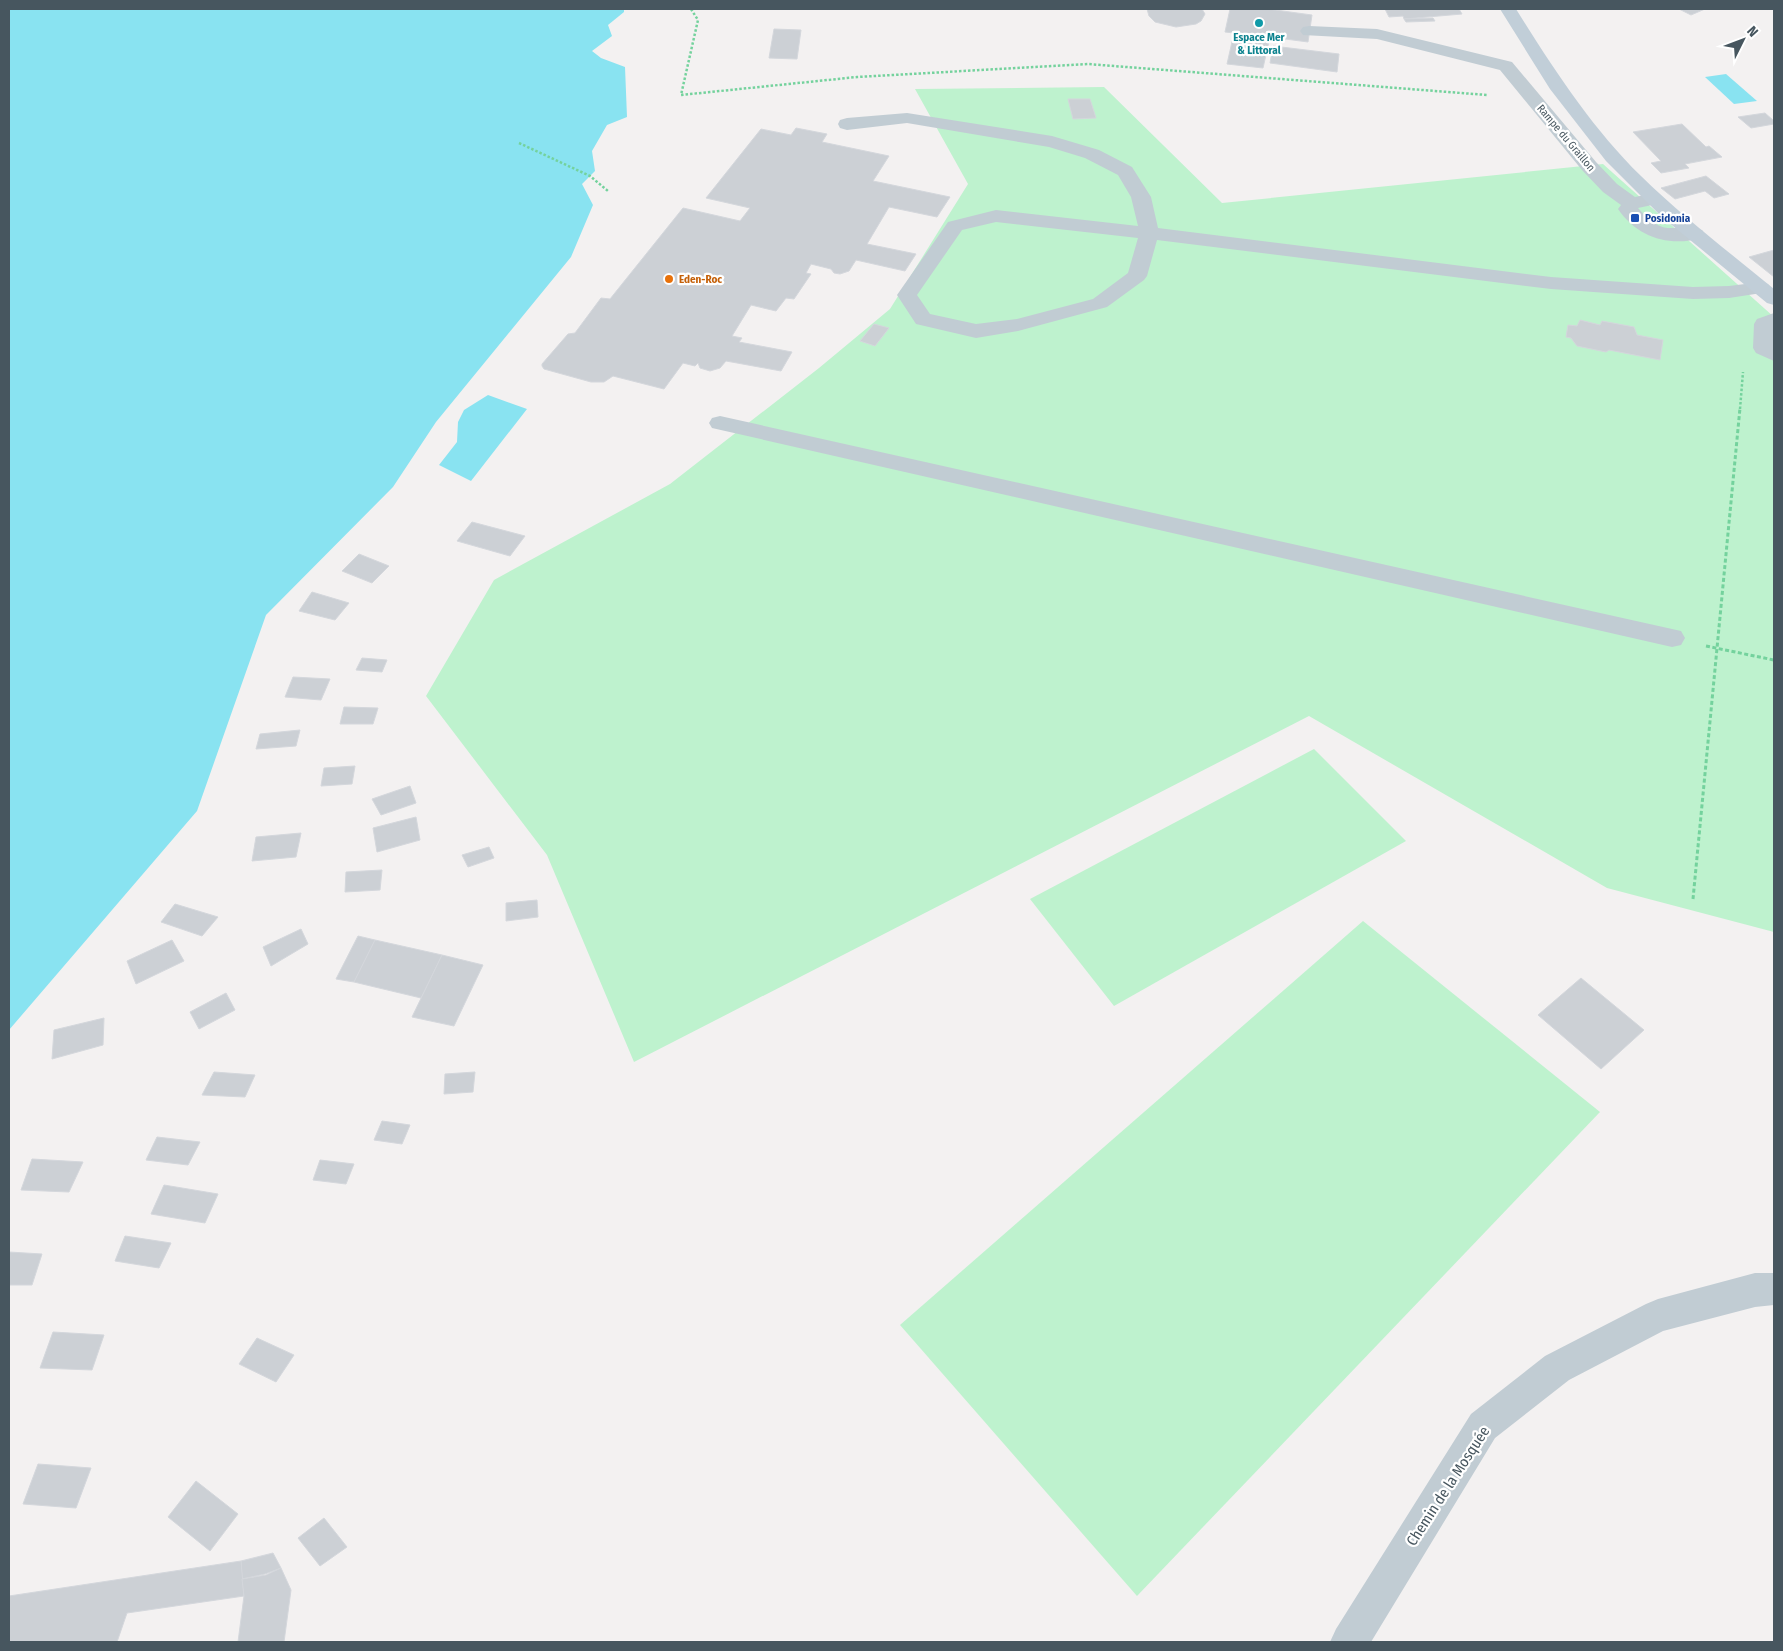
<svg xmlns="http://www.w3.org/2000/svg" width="1783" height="1651" font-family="'Fira Sans Condensed',sans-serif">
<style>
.green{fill:#bef2ce}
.water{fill:#89e3f1}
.building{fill:#ccd0d5;stroke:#d4d7dc}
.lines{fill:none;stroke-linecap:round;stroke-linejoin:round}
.path-far1{stroke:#74d29d;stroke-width:2.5;stroke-dasharray:2.5 2;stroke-linecap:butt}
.path{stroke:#74d29d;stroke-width:3;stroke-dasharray:4 2.5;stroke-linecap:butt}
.lane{fill:#c1ccd3;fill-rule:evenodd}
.street{fill:#c1ccd3;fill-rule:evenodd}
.secondary{fill:#c1ced8;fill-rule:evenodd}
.culture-dot{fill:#0f9aa8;stroke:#fff;stroke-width:2}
.transit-dot{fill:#1a4fb4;stroke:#fff;stroke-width:2}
.food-dot{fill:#e8710a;stroke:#fff;stroke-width:2}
.labels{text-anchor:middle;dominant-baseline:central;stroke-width:4.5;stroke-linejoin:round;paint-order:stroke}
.far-culture-label{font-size:11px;font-weight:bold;fill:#0d838f;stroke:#fff}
.far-street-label{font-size:11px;fill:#47565f;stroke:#fff}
.far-transit-label{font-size:11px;font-weight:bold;fill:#164399;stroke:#fff;text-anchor:start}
.far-food-label{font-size:11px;font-weight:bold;fill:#c56008;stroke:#fff;text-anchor:start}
.near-street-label{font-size:15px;fill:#47565f;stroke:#fff}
</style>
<rect width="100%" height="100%" fill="#f3f1f1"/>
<g class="green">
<polygon points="1104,87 1222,203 1603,164 1774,317 1774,932 1607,888 1309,716 634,1062 547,855 426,696 494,580 670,484 819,368 890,309 968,184 915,89"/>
<polygon points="1314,749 1406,841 1114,1006 1030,899"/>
<polygon points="1363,921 1600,1112 1137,1596 900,1325"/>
</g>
<g class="water">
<polygon points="9,9 624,9 624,12 608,25 612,36 592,51 601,58 625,67 627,117 607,125 592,151 595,171 582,184 593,205 571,257 436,422 393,487 266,615 197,811 9,1030"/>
<polygon points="1726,74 1757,101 1734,104 1705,77"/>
<polygon points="488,395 527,409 471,481 439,465 457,442 458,422 464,410"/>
</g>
<g class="building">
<polygon points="1147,9 1202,9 1205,14 1201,21 1196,24 1176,27 1155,22 1149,16"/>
<polygon points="1230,9 1268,9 1312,15 1308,42 1270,37 1263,68 1227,64 1234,33 1225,32"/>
<polygon points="1385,9 1459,9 1462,14 1404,19 1403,16 1389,17"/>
<polygon points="1679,9 1705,9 1691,15"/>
<polygon points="1433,18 1435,21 1406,22 1404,19"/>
<polygon points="774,29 801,30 797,59 769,58"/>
<polygon points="1273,46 1339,54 1337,72 1270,63"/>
<polygon points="1068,99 1090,99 1096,118 1073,119"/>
<polygon points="1765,113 1774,121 1774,124 1751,128 1738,117"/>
<polygon points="1682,124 1706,147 1709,146 1722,157 1685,164 1689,168 1661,173 1651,163 1661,161 1633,132"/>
<polygon points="796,128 827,134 822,142 889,156 873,181 950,197 937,217 889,207 867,244 916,254 905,271 856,260 849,271 840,274 834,273 831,269 811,264 806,273 811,274 794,299 786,298 776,311 751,305 732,336 742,338 739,342 792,352 781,371 726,361 720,368 710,371 700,368 698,363 695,366 683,363 664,389 613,376 604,382 591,382 544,369 542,366 542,364 568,334 575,333 601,298 610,299 683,208 740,221 750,208 706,198 761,129 791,135"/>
<polygon points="1706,176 1729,194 1714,198 1705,191 1675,199 1661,188"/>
<polygon points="1774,250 1774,277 1749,257"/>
<polygon points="1580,320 1600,325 1602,321 1634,327 1637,335 1663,340 1660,360 1609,350 1606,352 1577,346 1571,338 1566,337 1568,325 1577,326"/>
<polygon points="874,324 889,328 875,346 860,341"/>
<polygon points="472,522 525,536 510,556 457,541"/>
<polygon points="359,554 389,566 372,583 342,571"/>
<polygon points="312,592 349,603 335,620 299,611"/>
<polygon points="362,658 387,660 382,672 356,670"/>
<polygon points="293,677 330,679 321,700 285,697"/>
<polygon points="344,707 378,708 373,724 340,724"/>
<polygon points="300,730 296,746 256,749 260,734"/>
<polygon points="355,766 352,784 321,786 324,768"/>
<polygon points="410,786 416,803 381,815 372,799"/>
<polygon points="416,817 420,840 377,852 373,828"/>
<polygon points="301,833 296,857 252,861 256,837"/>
<polygon points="489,847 494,858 468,867 462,855"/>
<polygon points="382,870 380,890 345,892 346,872"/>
<polygon points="537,900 538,917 506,921 506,903"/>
<polygon points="175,904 218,917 202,936 161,922"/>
<polygon points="301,929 308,944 271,966 263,947"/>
<polygon points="358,936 375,940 354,982 336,979"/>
<polygon points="172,940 184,961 136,984 127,961"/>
<polygon points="375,940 442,955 421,998 354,982"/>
<polygon points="442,955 483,965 454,1026 412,1017"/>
<polygon points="1581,978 1644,1030 1601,1069 1538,1015"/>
<polygon points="226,993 235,1010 199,1029 190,1012"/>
<polygon points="104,1018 103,1045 52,1059 54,1030"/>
<polygon points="214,1072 255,1075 245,1097 202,1095"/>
<polygon points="475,1072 473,1092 444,1094 445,1074"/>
<polygon points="382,1121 410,1125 402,1144 374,1140"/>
<polygon points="157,1137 200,1142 188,1165 146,1160"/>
<polygon points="32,1159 83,1162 69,1192 21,1190"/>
<polygon points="320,1160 354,1164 346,1184 313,1180"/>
<polygon points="164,1185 218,1194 205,1223 151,1214"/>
<polygon points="125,1236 171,1243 159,1268 115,1261"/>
<polygon points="9,1252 42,1254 32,1285 9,1285"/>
<polygon points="53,1332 104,1335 92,1370 40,1368"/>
<polygon points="257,1338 294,1355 276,1382 239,1364"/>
<polygon points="38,1464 91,1468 76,1508 23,1504"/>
<polygon points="196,1481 238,1514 210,1551 168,1517"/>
<polygon points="324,1518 347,1547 320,1566 298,1538"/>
<polygon points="273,1553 281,1568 265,1574 242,1579 241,1561"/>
<polygon points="241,1561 244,1596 127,1613 117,1642 9,1642 9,1596"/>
<polygon points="281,1568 291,1590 284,1642 238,1642 244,1596 242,1579 266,1575"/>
</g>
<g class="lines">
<g class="path-far1">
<polyline points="691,9 698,20 681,95 857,77 1088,64 1487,95"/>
<polyline points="519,143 590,176 608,191"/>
<polyline points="1740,409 1743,372"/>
</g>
<g class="path">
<polyline points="1706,646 1774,660"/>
<polyline points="1693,899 1740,408"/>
</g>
<g class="lane">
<path d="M1309,26L1377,29L1512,62L1596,162L1617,184L1635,197L1645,195L1652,197L1655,201L1652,205L1638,208C1666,240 1671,222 1702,230L1705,234L1702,238C1669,247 1638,238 1618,209L1621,205L1603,192L1582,170L1500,70L1377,39L1303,35L1300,31L1303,27Z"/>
<path d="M907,113L1052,136L1099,150L1132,167L1151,197L1158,228L1551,277L1693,287L1729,286L1761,282L1768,284L1771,288L1768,292L1729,298L1693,299L1551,289L1157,240L1147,276L1144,280L1107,307L1018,331L976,338L916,324L897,295L948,222L996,210L1138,226L1131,197L1118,175L1085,158L1049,147L907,123L847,130L840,128L838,124L840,120L847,118ZM996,222L1138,238L1128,273L1093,299L1017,319L976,324L930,314L917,295L962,230Z"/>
<polygon points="1774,313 1774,361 1756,353 1753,348 1754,324 1757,319"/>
<polygon points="720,416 1672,629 1681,631 1685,638 1681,645 1672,647 712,428 709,423 712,418"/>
</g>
<polygon class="street" points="1755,1273 1774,1273 1774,1305 1755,1307 1663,1331 1569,1380 1495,1438 1371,1642 1330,1642 1336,1629 1471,1414 1545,1356 1646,1304 1658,1299"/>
<path class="secondary" d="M1500,9H1516C1553,68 1591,127 1641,176C1683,217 1729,252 1774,289V305L1767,303L1662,217L1606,161L1550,89Z"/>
</g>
<circle class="culture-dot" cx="1259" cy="23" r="5"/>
<rect class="transit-dot" x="1630" y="213" width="10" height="10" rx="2.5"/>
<circle class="food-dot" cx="669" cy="279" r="5"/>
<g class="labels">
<g class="far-culture-label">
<text x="1259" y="37">Espace Mer<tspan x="1259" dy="13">&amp; Littoral</tspan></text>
</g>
<g class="far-street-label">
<text transform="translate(1566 138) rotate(50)">Rampe du Graillon</text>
</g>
<g class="far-transit-label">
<text x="1645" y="218">Posidonia</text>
</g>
<g class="far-food-label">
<text x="679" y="279">Eden-Roc</text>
</g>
<g class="near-street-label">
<text transform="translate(1448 1486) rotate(-57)">Chemin de la Mosquée</text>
</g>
</g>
<rect width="1783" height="1651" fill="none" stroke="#47565f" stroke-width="20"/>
<g transform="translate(1743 40) rotate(48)" stroke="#ffffff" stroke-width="4" paint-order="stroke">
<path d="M0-4L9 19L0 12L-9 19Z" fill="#47565f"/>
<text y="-8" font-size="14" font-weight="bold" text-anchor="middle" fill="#47565f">N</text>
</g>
</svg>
